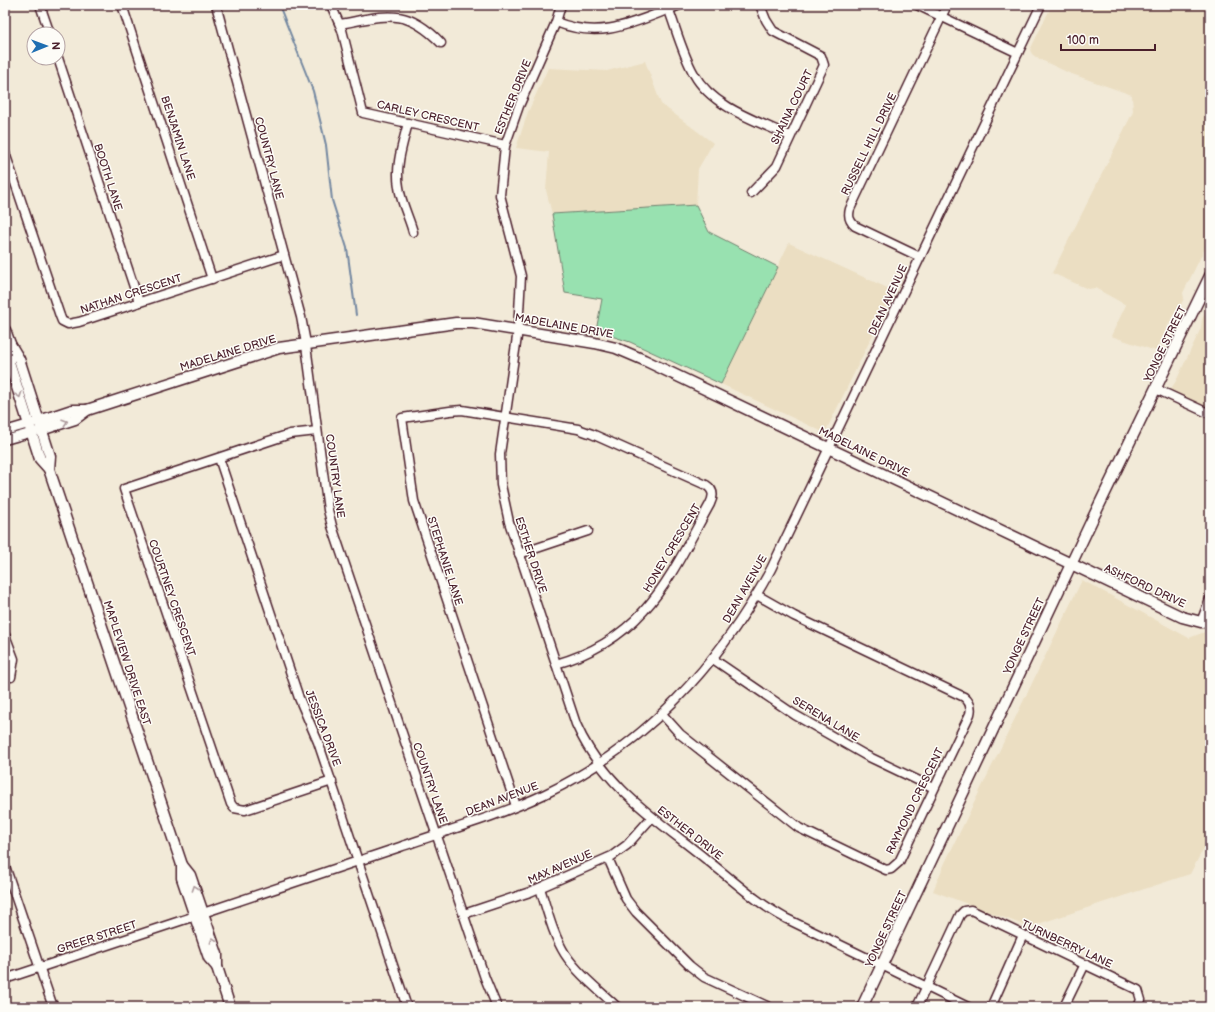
<svg xmlns="http://www.w3.org/2000/svg" width="1215" height="1012" font-family="'Balsamiq Sans',sans-serif">
<style>
.built{fill:#ebdec2}
.green{fill:#98e1b0;stroke:#71806e}
.lines{fill:none;stroke-linecap:round;stroke-linejoin:round}
.stream{stroke:#7387a0;stroke-width:2}
.minor-casing{stroke:#4a1f2b;stroke-width:11}
.major-casing{stroke:#4a1f2b;stroke-width:13}
.minor{stroke:#fdfcf7;stroke-width:8}
.major{stroke:#fdfcf7;stroke-width:10}
.oneway{stroke:#ac999b}
.labels{text-anchor:middle;dominant-baseline:central;stroke-width:3;stroke-linejoin:round;paint-order:stroke}
.street-label{font-size:11px;fill:#4a1f2b;stroke:#fdfcf7}
</style>
<rect width="100%" height="100%" fill="#f2ead8"/>
<filter id="ink" filterUnits="userSpaceOnUse"><feTurbulence type="fractalNoise" baseFrequency=".025" numOctaves="2"/><feDisplacementMap in="SourceGraphic" scale="8" xChannelSelector="R" yChannelSelector="G"/><feConvolveMatrix kernelMatrix="1 2 1 2 8 2 1 2 1" color-interpolation-filters="sRGB"/></filter>
<g filter="url(#ink)">
<g class="built">
<polygon points="1052,5 1210,5 1210,238 1183,293 1184,298 1180,307 1172,317 1156,351 1111,336 1126,305 1095,288 1088,289 1052,273 1133,112 1132,95 1069,73 1037,58 1032,54 1030,50"/>
<polygon points="645,61 661,104 713,143 698,169 696,205 552,214 546,190 549,152 516,148 528,112 548,68 607,71"/>
<polygon points="789,243 894,291 825,433 721,384"/>
<polygon points="1210,303 1210,410 1170,390 1176,381 1201,328 1202,319"/>
<polygon points="1082,580 1189,638 1210,630 1210,809 1208,810 1207,842 1190,874 1029,927 933,891 943,867"/>
</g>
<polygon class="green" points="696,205 709,232 778,267 721,384 630,342 596,331 602,299 565,293 552,214"/>
<g class="lines">
<polyline class="stream" points="279,5 313,91 326,145 332,200 347,248 356,315"/>
<defs>
<g id="minor">
<polyline points="5,5 6,5"/>
<polyline points="40,5 50,34"/>
<polyline points="122,5 212,279"/>
<polyline points="216,5 301,317 305,338 328,510 332,526 485,978 497,1007"/>
<polyline points="331,5 342,30 363,113 505,145"/>
<path d="M561,5L556,22L519,106L505,146L500,195L521,276L518,330L500,454L501,485L509,522L576,724C603,786 656,819 707,860C733,880 757,903 785,918L968,1007"/>
<path d="M667,5C676,28 682,53 694,74C712,107 757,121 790,136"/>
<polyline points="917,5 1018,53"/>
<path d="M556,22C603,41 636,21 680,5"/>
<path d="M340,24C385,16 405,6 441,43"/>
<polyline points="58,58 139,302"/>
<path d="M408,123C403,143 395,166 399,187C401,203 409,217 413,232"/>
<polyline points="5,153 60,316 62,321 68,324 79,322 284,255"/>
<polyline points="751,193 777,166 824,65 821,56 773,31 766,20 760,5"/>
<path d="M920,257L855,226C849,221 848,216 850,209L947,5"/>
<polyline points="1156,389 1210,414"/>
<polyline points="5,431 39,421"/>
<polyline points="317,431 290,434 124,489 231,804 234,808 245,810 332,781"/>
<polyline points="5,440 37,431"/>
<polyline points="219,458 299,698 318,742 407,1007"/>
<polyline points="519,554 588,531"/>
<polyline points="1201,622 1210,599"/>
<polyline points="5,635 14,659 11,677"/>
<polyline points="713,659 795,715 865,755 934,788"/>
<path d="M662,714L680,734L799,828L886,870L891,869L899,862L970,714C972,707 970,702 964,697L794,616L757,595"/>
<path d="M516,806L414,501L402,418L450,411L462,410L578,429L592,434L706,485C714,490 714,496 710,504C669,578 645,639 556,664"/>
<polyline points="608,858 626,899 636,912 690,966 704,977 769,1007"/>
<polyline points="5,866 53,1007"/>
<path d="M540,888C547,910 553,935 565,954C578,974 599,990 617,1007"/>
<path d="M203,913C269,891 334,869 400,847C448,830 499,816 545,794C644,747 720,664 771,569L1041,5"/>
<polyline points="464,914 530,892 612,856 627,845 652,817"/>
<polyline points="5,979 195,916"/>
<polyline points="917,1007 960,915 964,911 971,910 1138,990 1141,1000 1138,1007"/>
<polyline points="991,1007 1023,935"/>
<polyline points="1064,1007 1085,964"/>
</g>
<g id="major">
<polyline points="5,330 10,344 19,359 50,456 49,469 182,865 182,878 209,958 217,967"/>
<polyline points="10,344 9,362 40,459 49,469"/>
<polyline points="39,421 72,410 87,410"/>
<polyline points="41,430 75,419 87,410 279,348 456,323 473,323 595,343 616,348 644,360 1182,617 1201,622 1210,621"/>
<polyline points="182,865 190,875 217,954 217,967 230,1007"/>
<polyline points="862,1007 1091,522 1210,276"/>
</g>
</defs>
<use href="#minor" class="minor-casing"/>
<use href="#major" class="major-casing"/>
<use href="#minor" class="minor"/>
<use href="#major" class="major"/>
</g>
<defs><path id="oneway-chevron" d="M-2-3.5L2.5 0L-2 3.5" fill="none" stroke-width="1.6" stroke-linecap="round" stroke-linejoin="round"/></defs>
<g class="oneway">
<use href="#oneway-chevron" transform="translate(19 395) rotate(72)"/>
<use href="#oneway-chevron" transform="translate(65 422) rotate(-18)"/>
<use href="#oneway-chevron" transform="translate(195 888) rotate(-109)"/>
<use href="#oneway-chevron" transform="translate(213 940) rotate(-109)"/>
</g>
</g>
<g class="labels">
<g class="street-label">
<text transform="translate(513 97) rotate(-68)">ESTHER DRIVE</text>
<text transform="translate(792 107) rotate(-64)">SHAINA COURT</text>
<text transform="translate(428 116) rotate(13)">CARLEY CRESCENT</text>
<text transform="translate(178 138) rotate(72)">BENJAMIN LANE</text>
<text transform="translate(869 144) rotate(-64)">RUSSELL HILL DRIVE</text>
<text transform="translate(269 158) rotate(75)">COUNTRY LANE</text>
<text transform="translate(108 177) rotate(72)">BOOTH LANE</text>
<text transform="translate(131 294) rotate(-18)">NATHAN CRESCENT</text>
<text transform="translate(888 300) rotate(-65)">DEAN AVENUE</text>
<text transform="translate(564 326) rotate(10)">MADELAINE DRIVE</text>
<text transform="translate(1165 344) rotate(-64)">YONGE STREET</text>
<text transform="translate(228 353) rotate(-17)">MADELAINE DRIVE</text>
<text transform="translate(864 452) rotate(26)">MADELAINE DRIVE</text>
<text transform="translate(335 476) rotate(82)">COUNTRY LANE</text>
<text transform="translate(672 548) rotate(-59)">HONEY CRESCENT</text>
<text transform="translate(531 555) rotate(72)">ESTHER DRIVE</text>
<text transform="translate(445 561) rotate(72)">STEPHANIE LANE</text>
<text transform="translate(1145 586) rotate(25)">ASHFORD DRIVE</text>
<text transform="translate(745 589) rotate(-60)">DEAN AVENUE</text>
<text transform="translate(172 598) rotate(71)">COURTNEY CRESCENT</text>
<text transform="translate(1024 636) rotate(-65)">YONGE STREET</text>
<text transform="translate(127 663) rotate(72)">MAPLEVIEW DRIVE EAST</text>
<text transform="translate(826 719) rotate(31)">SERENA LANE</text>
<text transform="translate(323 728) rotate(69)">JESSICA DRIVE</text>
<text transform="translate(430 783) rotate(71)">COUNTRY LANE</text>
<text transform="translate(502 799) rotate(-21)">DEAN AVENUE</text>
<text transform="translate(915 801) rotate(-64)">RAYMOND CRESCENT</text>
<text transform="translate(690 833) rotate(38)">ESTHER DRIVE</text>
<text transform="translate(560 867) rotate(-24)">MAX AVENUE</text>
<text transform="translate(886 929) rotate(-65)">YONGE STREET</text>
<text transform="translate(97 937) rotate(-18)">GREER STREET</text>
<text transform="translate(1067 944) rotate(25)">TURNBERRY LANE</text>
</g>
</g>
<rect width="1215" height="1012" fill="none" stroke="#fdfcf7" stroke-width="20"/>
<rect x="10" y="10" width="1195" height="992" fill="none" stroke="#4a1f2b" stroke-width="1.5" filter="url(#ink)"/>
<g transform="translate(46 46) rotate(89)"><circle r="19" fill="#fdfcf7" stroke="#b5a4a5"/>
<path d="M0-3L7 15L0 10L-7 15Z" fill="#1f6fb2"/>
<text y="-6" font-size="11" font-weight="bold" text-anchor="middle" fill="#4a1f2b">N</text>
</g>
<path d="M1061 44v6h94v-6" fill="none" stroke="#4a1f2b" stroke-width="2"/>
<text x="1067" y="44" font-size="12" fill="#4a1f2b" stroke="#fdfcf7" stroke-width="3" paint-order="stroke">100 m</text>
</svg>
